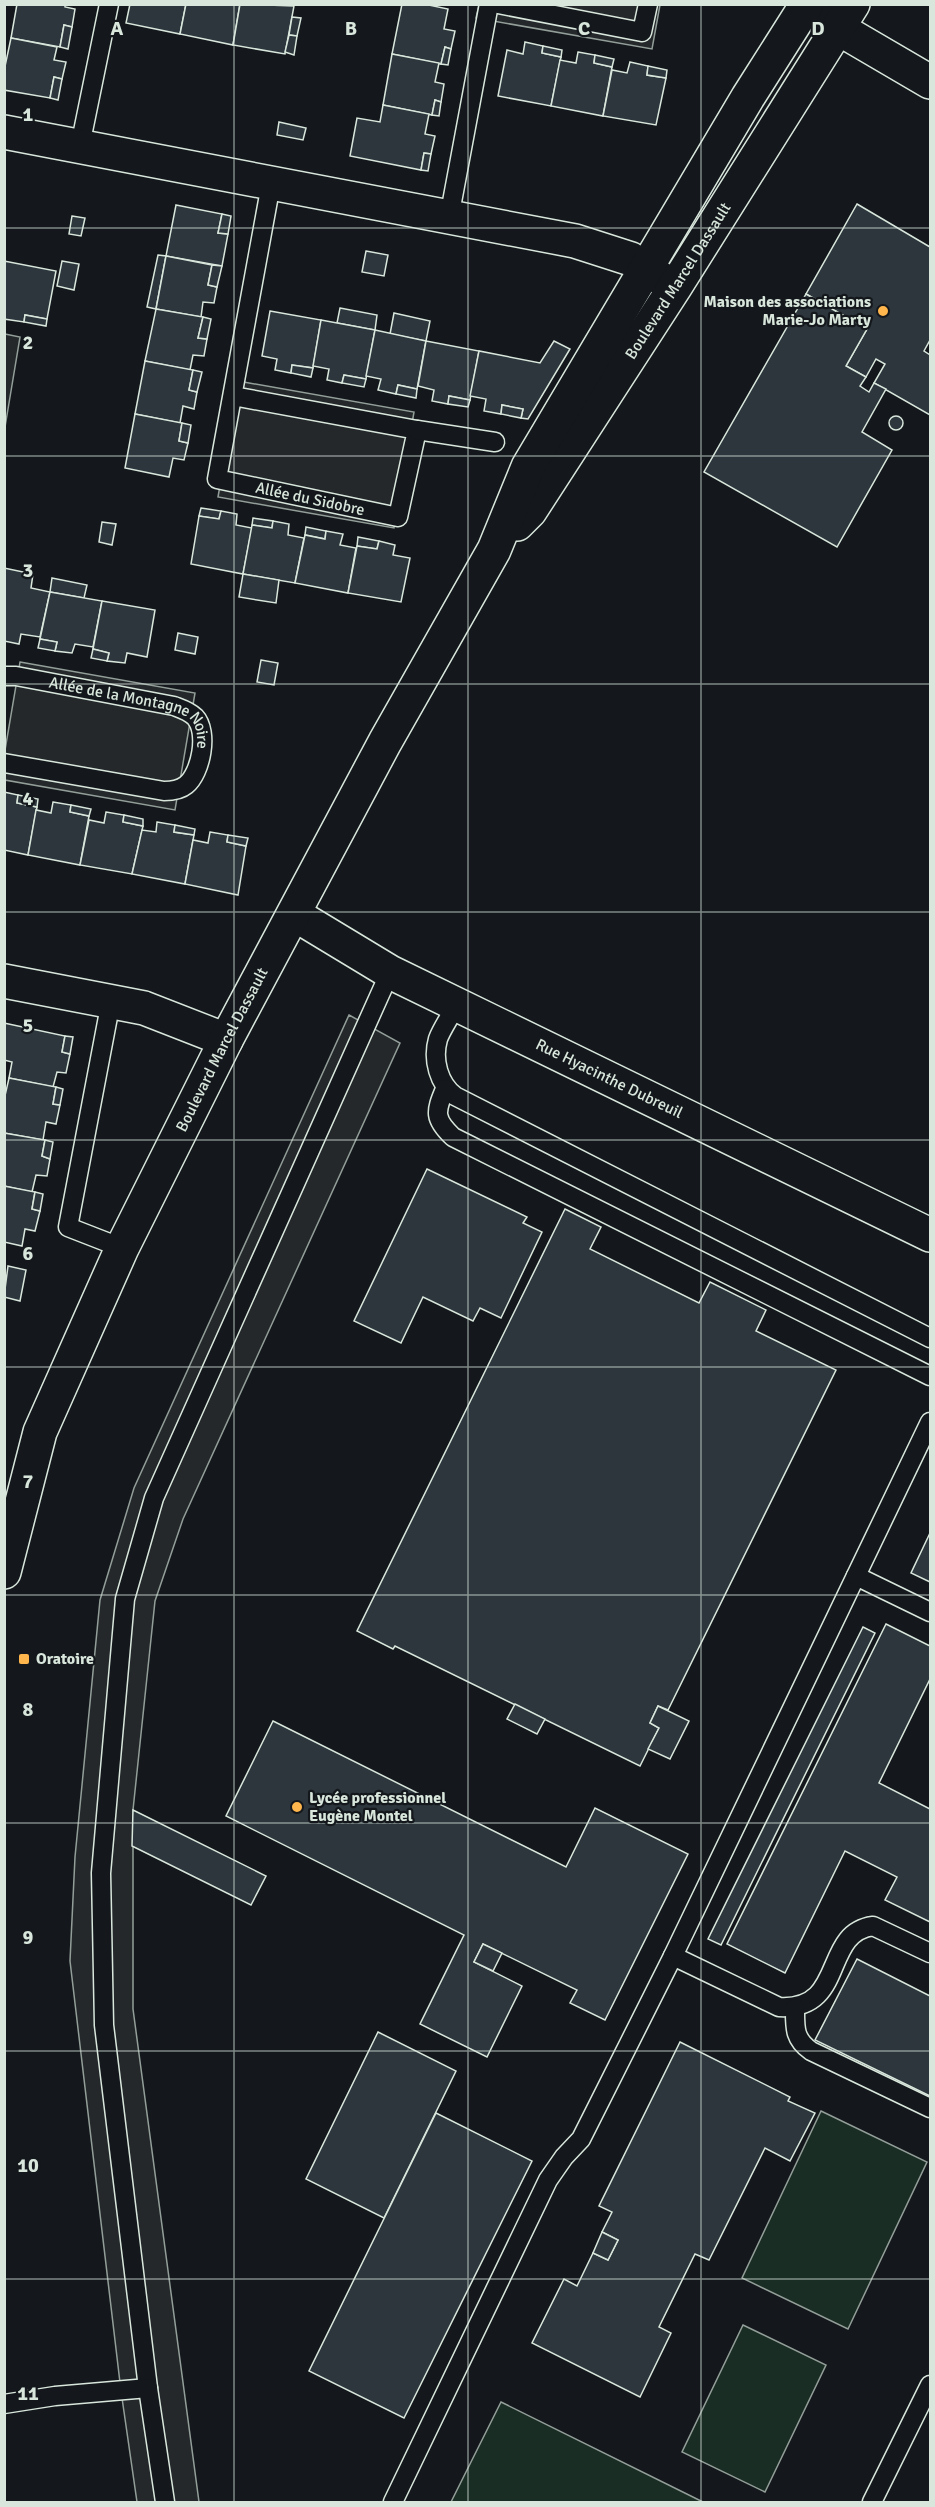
<svg xmlns="http://www.w3.org/2000/svg" width="935" height="2507" font-family="Signika,sans-serif">
<style>
.green{fill:#1a2d24;stroke:#939e99;stroke-width:1.5}
.parking{fill:#24282b;stroke:#939e99;stroke-width:1.5}
.building{fill:#2c363c;stroke:#d8e6dc;stroke-width:1.5}
.lines{fill:none;stroke-linecap:round;stroke-linejoin:round}
.service-casing{stroke:#d8e6dc;stroke-width:21}
.minor-casing{stroke:#d8e6dc;stroke-width:36}
.secondary-casing{stroke:#d8e6dc;stroke-width:36}
.service{stroke:#14181c;stroke-width:18}
.minor{stroke:#14181c;stroke-width:33}
.secondary{stroke:#14181c;stroke-width:33}
.grid{fill:none;stroke:#d8e6dc;stroke-width:1.5;stroke-opacity:0.55}
.poi-dot{fill:#ffb74d;stroke:#14181c;stroke-width:2}
.labels{text-anchor:middle;dominant-baseline:central;stroke-width:4.5;stroke-linejoin:round;paint-order:stroke}
.street-label{font-size:16px;fill:#d8e6dc;stroke:#14181c}
.poi-label{font-size:16px;font-weight:bold;fill:#d8e6dc;stroke:#14181c;text-anchor:start}
.grid-label{font-size:20px;text-anchor:middle;font-weight:bold;fill:#d8e6dc;stroke:#14181c;stroke-width:4.5;stroke-linejoin:round;paint-order:stroke}
</style>
<rect width="100%" height="100%" fill="#14181c"/>
<g class="green">
<polygon points="821,2111 927,2162 848,2329 742,2278"/>
<polygon points="743,2325 826,2365 765,2492 682,2452"/>
<polygon points="501,2402 703,2502 451,2502"/>
</g>
<g class="parking">
<polygon points="479,5 660,5 652,49 476,18"/>
<polygon points="5,334 20,337 5,427 4,334"/>
<polygon points="238,381 414,412 394,528 218,497"/>
<polygon points="20,662 195,693 175,810 5,780 5,750"/>
<polygon points="349,1015 400,1043 183,1519 155,1601 133,1810 133,2009 199,2502 137,2502 121,2391 70,1961 75,1857 100,1600 134,1488"/>
</g>
<g class="building">
<polygon points="17,4 65,4 65,7 75,9 72,27 64,25 60,47 11,38"/>
<polygon points="130,4 186,4 180,34 126,23"/>
<polygon points="186,4 240,4 233,45 180,34"/>
<polygon points="240,4 294,6 285,54 233,45"/>
<polygon points="402,4 424,4 448,9 444,29 455,31 451,49 445,47 441,64 392,54"/>
<polygon points="292,17 301,18 297,36 289,35"/>
<polygon points="64,25 72,27 68,49 60,47"/>
<polygon points="289,35 297,36 294,55 285,52"/>
<polygon points="11,38 57,47 54,60 66,62 62,79 54,77 50,98 4,90 4,71"/>
<polygon points="525,42 543,46 542,53 561,57 551,106 498,96 507,50 523,54"/>
<polygon points="543,46 562,50 561,57 542,53"/>
<polygon points="445,47 451,49 448,65 441,64"/>
<polygon points="578,52 595,55 594,63 612,67 603,116 551,106 560,60 576,63"/>
<polygon points="392,54 439,63 435,82 444,84 441,102 435,100 432,115 383,105"/>
<polygon points="595,55 614,59 612,67 594,63"/>
<polygon points="630,62 648,66 647,75 666,78 656,125 603,116 612,70 627,73"/>
<polygon points="648,66 667,70 666,78 647,75"/>
<polygon points="54,77 62,79 58,100 50,98"/>
<polygon points="435,100 441,102 439,116 432,115"/>
<polygon points="383,105 429,114 425,134 435,136 431,154 424,153 421,170 350,156 357,118 380,122"/>
<polygon points="279,122 306,128 303,140 277,135"/>
<polygon points="424,153 431,154 428,171 421,170"/>
<polygon points="857,204 930,247 930,340 924,351 930,355 930,415 874,383 885,364 876,359 866,377 846,366 867,329 806,294"/>
<polygon points="176,205 222,214 218,233 228,234 222,266 166,256"/>
<polygon points="222,214 231,216 228,234 218,233"/>
<polygon points="72,216 85,218 81,236 69,234"/>
<polygon points="366,251 388,255 384,276 362,272"/>
<polygon points="158,255 166,256 156,309 147,307"/>
<polygon points="166,256 212,265 208,285 217,287 214,303 203,302 201,317 156,309"/>
<polygon points="4,261 56,271 47,319 25,315 24,322 4,319"/>
<polygon points="62,261 79,264 74,290 57,286"/>
<polygon points="212,265 222,266 217,287 208,285"/>
<polygon points="806,294 867,329 846,366 866,377 860,386 869,392 874,383 886,389 862,432 892,450 837,547 704,472"/>
<polygon points="340,308 377,315 375,330 337,323"/>
<polygon points="156,309 203,317 198,338 207,339 204,356 193,355 190,370 145,361"/>
<polygon points="270,311 321,320 313,368 292,365 291,373 275,370 277,359 262,356"/>
<polygon points="394,313 430,321 426,341 390,334"/>
<polygon points="25,315 47,319 46,326 24,322"/>
<polygon points="203,317 211,319 207,339 198,338"/>
<polygon points="321,320 375,330 366,379 344,375 342,383 327,380 329,369 313,366"/>
<polygon points="375,330 426,341 417,389 398,385 396,394 378,390 381,379 366,376"/>
<polygon points="426,341 479,351 470,400 449,396 448,404 432,401 434,390 418,386"/>
<polygon points="554,341 570,349 528,419 521,418 523,409 502,405 501,414 484,411 486,399 470,396 479,351 540,363"/>
<polygon points="145,361 193,370 189,390 197,392 194,409 183,406 180,423 135,414"/>
<polygon points="292,365 313,368 311,377 291,373"/>
<polygon points="193,370 202,372 197,392 189,390"/>
<polygon points="344,375 366,379 364,387 342,383"/>
<polygon points="398,385 417,389 416,398 396,394"/>
<polygon points="449,396 470,400 468,407 448,404"/>
<polygon points="502,405 523,409 521,418 501,414"/>
<polygon points="135,414 182,423 179,441 188,443 184,460 173,458 169,477 125,468"/>
<circle cx="896" cy="423" r="7"/>
<polygon points="182,423 191,425 188,443 179,441"/>
<polygon points="201,508 221,511 219,519 199,516"/>
<polygon points="221,511 237,514 236,525 252,528 243,574 191,564 199,516 219,519"/>
<polygon points="253,518 273,521 272,528 252,525"/>
<polygon points="273,521 289,524 288,535 304,538 295,583 243,574 252,525 272,528"/>
<polygon points="102,522 116,524 112,545 99,542"/>
<polygon points="306,527 326,531 325,539 305,535"/>
<polygon points="326,531 343,534 340,545 356,548 348,593 295,583 305,535 325,539"/>
<polygon points="358,537 379,541 377,549 357,546"/>
<polygon points="379,541 395,545 393,555 410,558 401,602 348,593 357,546 377,549"/>
<polygon points="4,568 33,574 31,588 50,592 40,637 21,634 19,644 4,641"/>
<polygon points="243,574 279,580 276,603 239,597"/>
<polygon points="52,578 87,585 84,598 50,592"/>
<polygon points="50,592 102,601 93,647 75,644 72,653 55,651 57,642 40,639"/>
<polygon points="102,601 155,610 147,657 127,653 125,663 107,661 109,653 93,649"/>
<polygon points="178,633 198,637 195,654 175,650"/>
<polygon points="40,639 57,642 55,651 38,648"/>
<polygon points="93,649 109,653 107,661 91,658"/>
<polygon points="261,660 278,663 274,685 257,682"/>
<polygon points="4,792 18,795 17,803 37,807 28,855 4,850"/>
<polygon points="18,795 38,799 37,807 17,803"/>
<polygon points="53,802 71,805 70,812 89,816 80,865 28,855 36,810 51,813"/>
<polygon points="71,805 91,809 89,816 70,812"/>
<polygon points="106,812 124,815 123,822 143,826 132,874 80,865 89,820 104,823"/>
<polygon points="124,815 143,819 143,826 123,822"/>
<polygon points="157,822 175,825 174,832 194,835 185,884 132,874 142,830 156,832"/>
<polygon points="175,825 195,829 194,835 174,832"/>
<polygon points="210,832 228,835 227,842 246,846 238,895 185,884 193,840 208,843"/>
<polygon points="228,835 248,838 246,846 227,842"/>
<polygon points="4,1023 65,1036 62,1052 70,1054 66,1073 57,1072 53,1087 9,1078 12,1062 4,1060"/>
<polygon points="65,1036 73,1037 70,1054 62,1052"/>
<polygon points="9,1078 56,1087 53,1104 60,1105 56,1124 46,1122 43,1140 4,1133 4,1100"/>
<polygon points="56,1087 63,1089 60,1105 53,1104"/>
<polygon points="4,1133 45,1140 42,1156 50,1159 47,1176 36,1175 32,1192 4,1186"/>
<polygon points="45,1140 53,1142 50,1159 42,1156"/>
<polygon points="427,1169 527,1217 523,1223 542,1232 501,1318 480,1308 473,1321 423,1297 401,1343 354,1321"/>
<polygon points="4,1186 35,1192 32,1209 40,1211 35,1231 25,1229 22,1246 4,1242"/>
<polygon points="35,1192 43,1194 40,1211 32,1209"/>
<polygon points="565,1209 601,1227 590,1249 699,1303 710,1282 766,1310 756,1331 836,1370 668,1710 658,1706 650,1723 659,1728 640,1766 395,1646 393,1649 357,1631"/>
<polygon points="8,1266 26,1270 20,1301 4,1297"/>
<polygon points="930,1533 930,1582 911,1573"/>
<polygon points="886,1624 930,1646 930,1679 879,1783 930,1809 930,1922 885,1900 897,1877 845,1851 785,1973 727,1944"/>
<polygon points="863,1627 875,1633 721,1945 708,1939"/>
<polygon points="515,1704 545,1719 537,1734 507,1719"/>
<polygon points="658,1706 689,1721 670,1759 648,1749 659,1728 650,1723"/>
<polygon points="273,1721 566,1867 595,1808 688,1854 605,2020 570,2003 577,1990 483,1944 474,1962 522,1986 487,2057 420,2024 464,1935 226,1816"/>
<polygon points="133,1810 266,1876 251,1905 132,1846"/>
<polygon points="483,1944 502,1953 493,1971 474,1962"/>
<polygon points="857,1959 930,1996 930,2096 815,2040"/>
<polygon points="378,2032 456,2071 384,2218 306,2179"/>
<polygon points="680,2042 790,2097 788,2101 815,2113 790,2161 765,2148 709,2260 695,2254 659,2327 671,2333 640,2397 532,2343 564,2279 577,2286 593,2253 608,2260 618,2240 602,2232 612,2212 599,2206"/>
<polygon points="436,2113 532,2161 404,2418 309,2371"/>
<polygon points="602,2232 618,2240 608,2260 593,2253"/>
</g>
<g class="lines">
<defs>
<g id="service">
<polyline points="498,4 642,32 648,4"/>
<polyline points="80,146 109,4"/>
<polyline points="449,218 489,4"/>
<polyline points="233,396 417,430 398,517 217,479 271,184"/>
<polyline points="417,430 495,442"/>
<path id="s1" d="M4,676H16L174,706C182,709 189,711 195,717C209,732 201,773 186,785C180,790 172,791 164,791L4,763"/>
<polyline points="111,1001 68,1227 122,1248"/>
<path d="M456,1005C451,1016 442,1028 438,1039C432,1060 439,1084 455,1096L930,1338"/>
<path d="M445,1089C435,1112 434,1119 453,1137L930,1376"/>
<path d="M930,1422L673,1956L779,2007C847,2011 821,1933 873,1926L930,1953"/>
<polyline points="856,1576 930,1612"/>
<path d="M795,2008C795,2028 794,2039 811,2051L930,2108"/>
<polyline points="148,2388 104,2025 101,1873 125,1599 154,1498 390,972"/>
<polyline points="4,2404 55,2396 148,2388 165,2502"/>
<polyline points="393,2502 548,2180 564,2157 581,2139 673,1956"/>
<polyline points="872,2502 930,2385"/>
</g>
<g id="minor">
<polyline points="823,4 848,34 930,82"/>
<polyline points="4,132 575,241 631,259 671,285"/>
<path id="s2" d="M294,914L390,972L930,1235"/>
<polyline points="4,981 144,1008 226,1040"/>
</g>
<g id="secondary">
<path id="s3" d="M517,524L530,511L675,287L853,4"/>
<path id="s4" d="M4,1572L40,1432L122,1248L226,1040L385,742L494,550L528,467L748,97L807,4"/>
</g>
</defs>
<use href="#service" class="service-casing"/>
<use href="#minor" class="minor-casing"/>
<use href="#secondary" class="secondary-casing"/>
<use href="#service" class="service"/>
<use href="#minor" class="minor"/>
<use href="#secondary" class="secondary"/>
</g>
<path class="grid" d="M234,4V2502M468,4V2502M701,4V2502M4,228H930M4,456H930M4,684H930M4,912H930M4,1140H930M4,1367H930M4,1595H930M4,1823H930M4,2051H930M4,2279H930"/>
<g class="poi-dot">
<circle cx="883" cy="311" r="6"/>
<rect x="18" y="1653" width="12" height="12" rx="3"/>
<circle cx="297" cy="1807" r="6"/>
</g>
<g class="labels">
<g class="street-label">
<text stroke="none"><textPath href="#s3" startOffset="292">Boulevard Marcel Dassault</textPath></text>
<text transform="translate(310 499) rotate(12)">Allée du Sidobre</text>
<text stroke="none"><textPath href="#s1" startOffset="138">Allée de la Montagne Noire</textPath></text>
<text stroke="none"><textPath href="#s4" startOffset="568">Boulevard Marcel Dassault</textPath></text>
<text stroke="none"><textPath href="#s2" startOffset="356">Rue Hyacinthe Dubreuil</textPath></text>
</g>
<g class="poi-label">
<text x="871" y="302" text-anchor="end">Maison des associations<tspan x="871" dy="18">Marie-Jo Marty</tspan></text>
<text x="36" y="1659">Oratoire</text>
<text x="309" y="1798">Lycée professionnel<tspan x="309" dy="18">Eugène Montel</tspan></text>
</g>
</g>
<g class="grid-label">
<text x="117" y="35">A</text>
<text x="351" y="35">B</text>
<text x="584" y="35">C</text>
<text x="818" y="35">D</text>
<text x="28" y="121">1</text>
<text x="28" y="349">2</text>
<text x="28" y="577">3</text>
<text x="28" y="805">4</text>
<text x="28" y="1032">5</text>
<text x="28" y="1260">6</text>
<text x="28" y="1488">7</text>
<text x="28" y="1716">8</text>
<text x="28" y="1944">9</text>
<text x="28" y="2172">10</text>
<text x="28" y="2400">11</text>
</g>
<rect width="935" height="2507" fill="none" stroke="#d8e6dc" stroke-width="12"/>
</svg>
